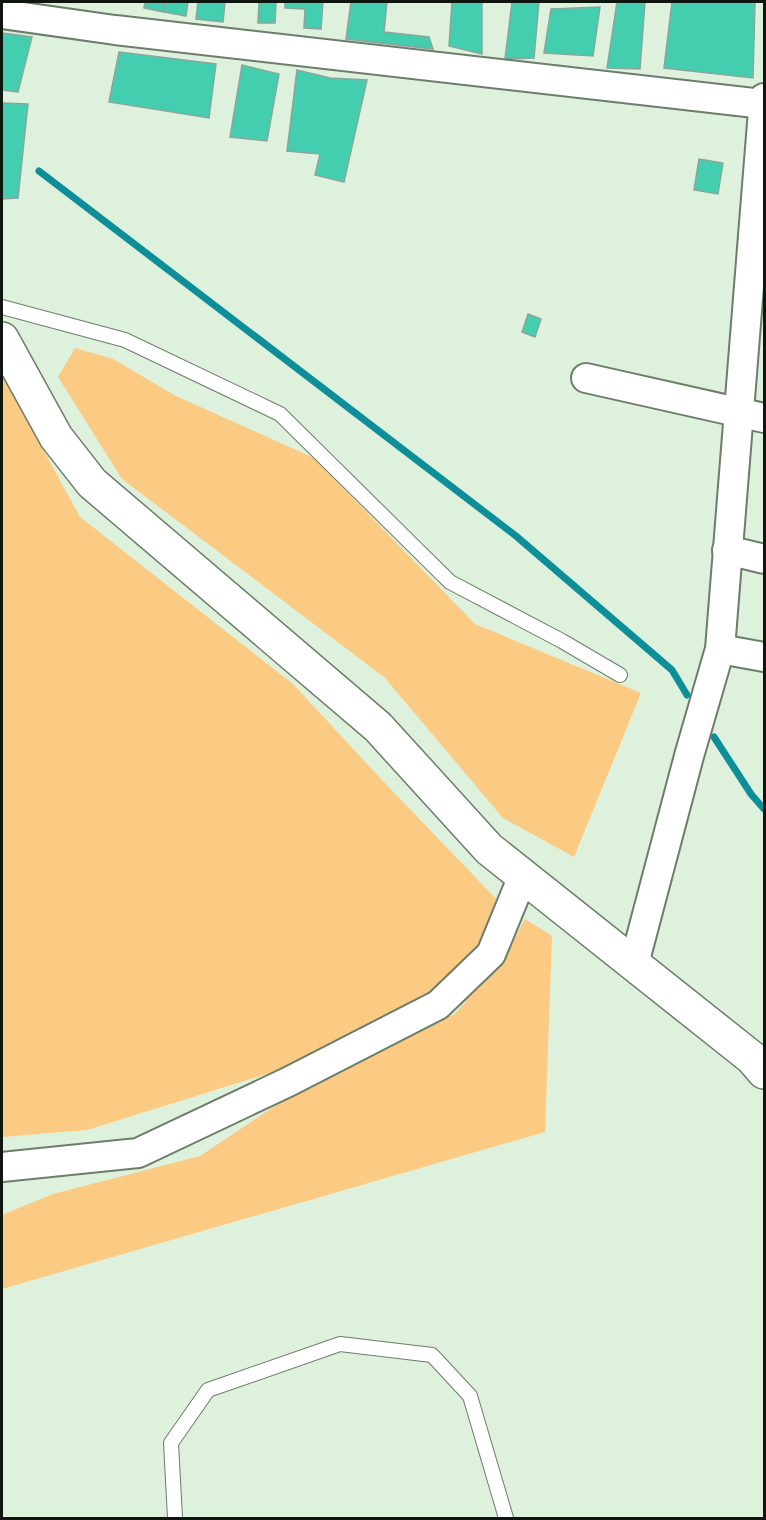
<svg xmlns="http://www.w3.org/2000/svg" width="766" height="1520" font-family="Ubuntu,sans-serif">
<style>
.green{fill:#fbcb83}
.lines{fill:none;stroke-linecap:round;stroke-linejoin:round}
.stream{stroke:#0d8e99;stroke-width:7}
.building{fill:#44ceb0;stroke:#89a69d;stroke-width:1.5}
.service-casing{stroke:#6c7d6a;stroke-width:16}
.minor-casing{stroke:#6c7d6a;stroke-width:32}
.tertiary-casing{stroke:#6c7d6a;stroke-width:36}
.service{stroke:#fff;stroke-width:14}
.minor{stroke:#fff;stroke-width:28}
.tertiary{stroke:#fff;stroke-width:33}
</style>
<rect width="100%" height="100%" fill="#def1dc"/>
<g class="green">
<polygon points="75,348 113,359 176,396 314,458 475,624 641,693 574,857 503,818 384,677 122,479 58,377"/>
<polygon points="2,374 80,517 293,684 381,779 502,905 474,968 321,1057 87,1130 2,1137"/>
<polygon points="525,919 552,936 545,1132 2,1289 2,1215 53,1194 200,1156 320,1076 455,1014 506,954"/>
</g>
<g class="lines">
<g class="stream">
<polyline points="39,171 516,536 672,670 687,695"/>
<polyline points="714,737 751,794 764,809"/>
</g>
</g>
<g class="building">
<polygon points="145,2 165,2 164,12 144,8"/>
<polygon points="165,2 188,2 186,16 164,12"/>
<polygon points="198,2 225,2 223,22 196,19"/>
<polygon points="259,2 276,2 275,23 258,23"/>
<polygon points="285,2 323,2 321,29 304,28 305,9 285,8"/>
<polygon points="351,2 387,2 384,32 429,37 433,49 346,39"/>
<polygon points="452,2 482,2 482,54 449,46"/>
<polygon points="512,2 539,2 534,58 505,59"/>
<polygon points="617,2 645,2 640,69 607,68"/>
<polygon points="672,2 755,2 753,78 664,68"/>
<polygon points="600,7 593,56 544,53 551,9"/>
<polygon points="2,33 32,37 18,92 2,90"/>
<polygon points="119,52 216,64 209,118 109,102"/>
<polygon points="242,65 279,74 267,141 230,137"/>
<polygon points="297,70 330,78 367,80 344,182 315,175 320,154 287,151"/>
<polygon points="2,103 28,104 18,198 2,199"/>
<polygon points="699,159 723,163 718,194 694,190"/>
<polygon points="528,314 541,319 535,337 522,332"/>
</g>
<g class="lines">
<defs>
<g id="service">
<polyline points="2,307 125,340 280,414 450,582 562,641 620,675"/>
<polyline points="175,1518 171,1443 208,1390 340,1344 432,1355 470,1396 506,1518"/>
</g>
<g id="minor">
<polyline points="2,14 115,30 764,104"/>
<polyline points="586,378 764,418"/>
<polyline points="727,550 764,559"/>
<polyline points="720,649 764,657"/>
<polyline points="634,964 689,756 720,649 764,98"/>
<polyline points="2,1167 138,1153 288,1082 438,1005 491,954 523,876"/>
</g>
<polyline id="tertiary" points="2,339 56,437 92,483 378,727 489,849 752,1058 764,1072"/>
</defs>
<use href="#service" class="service-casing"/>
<use href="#minor" class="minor-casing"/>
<use href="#tertiary" class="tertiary-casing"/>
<use href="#service" class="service"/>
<use href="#minor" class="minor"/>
<use href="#tertiary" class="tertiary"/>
</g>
<rect width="766" height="1520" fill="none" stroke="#0f160f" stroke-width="6"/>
</svg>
